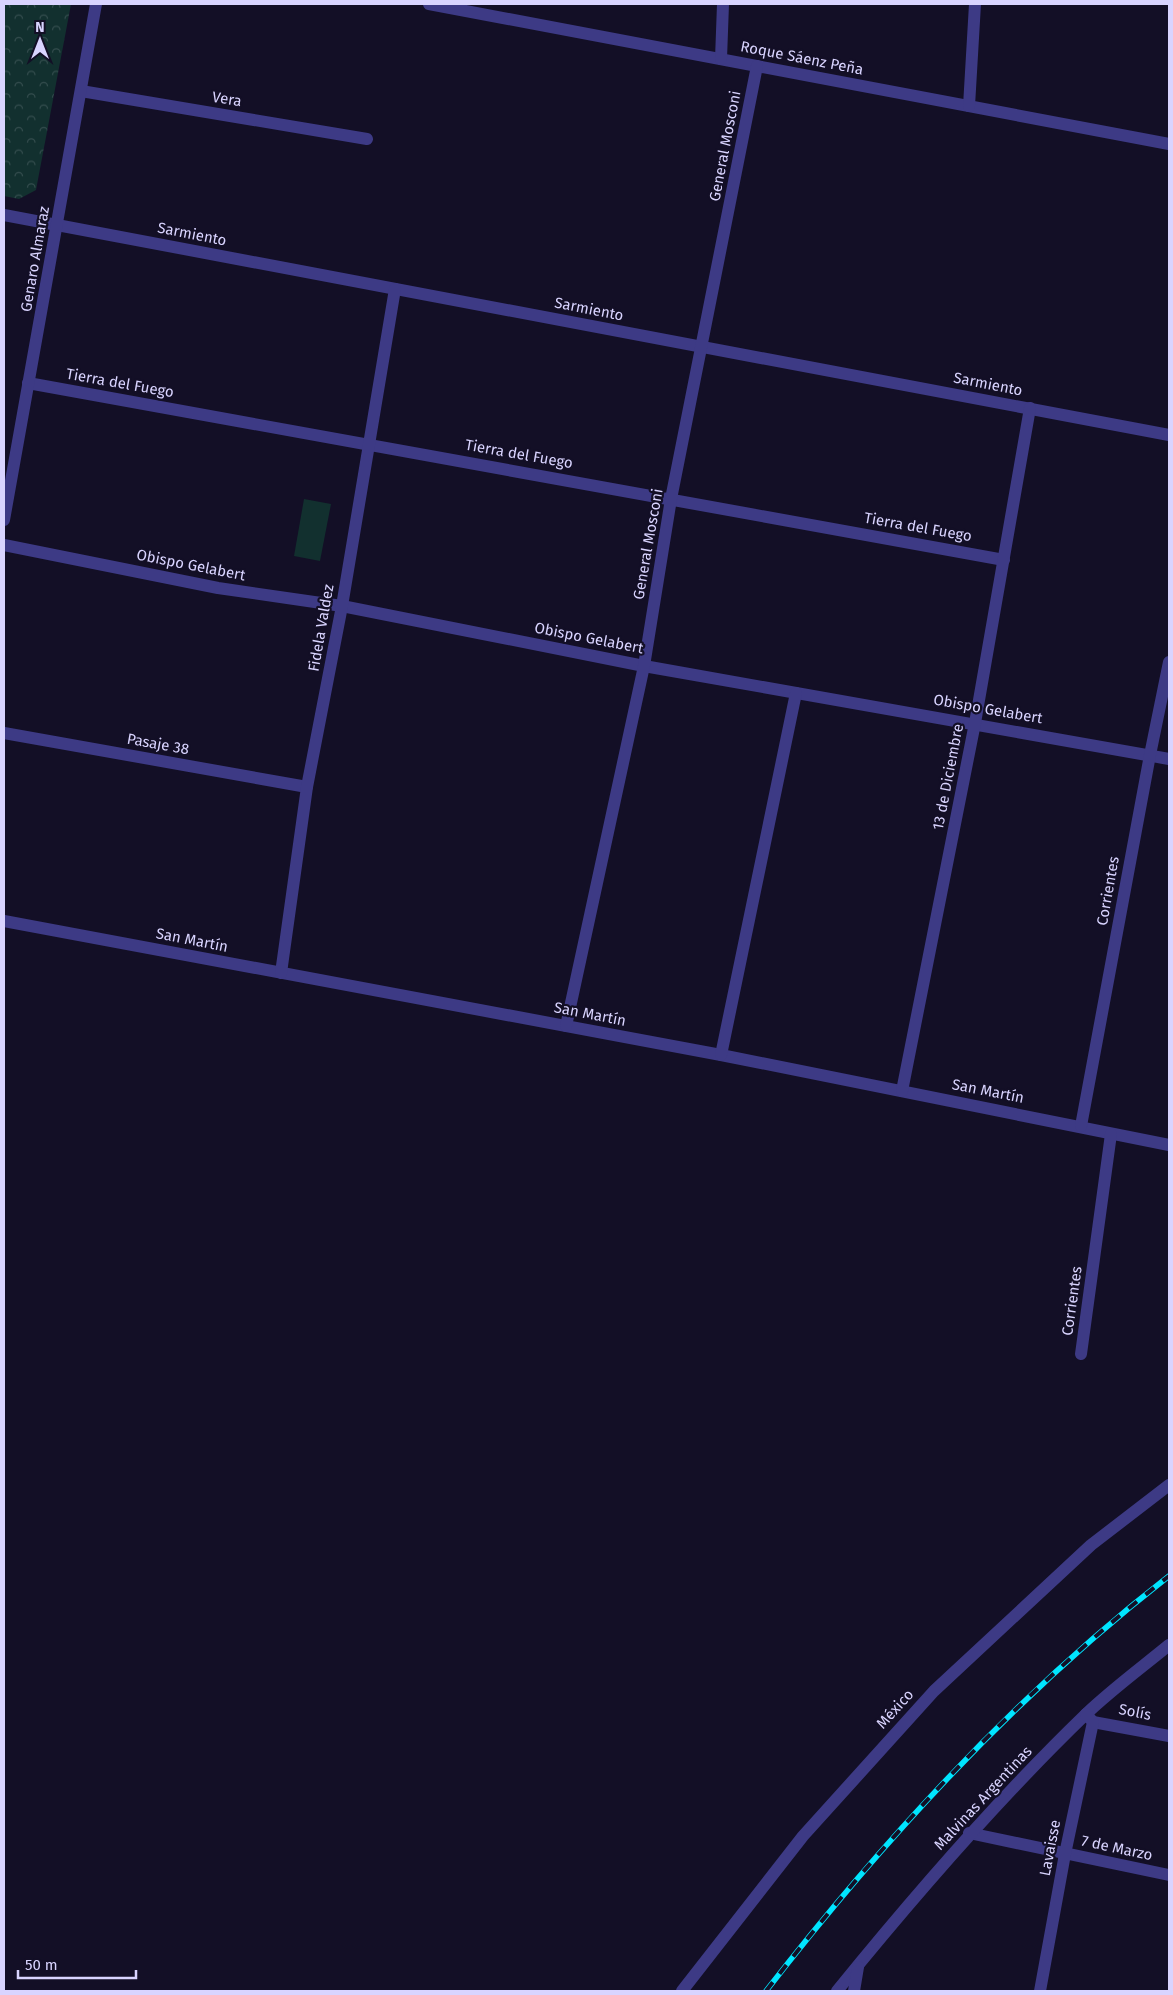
<svg xmlns="http://www.w3.org/2000/svg" width="1173" height="1995" font-family="'Fira Sans',sans-serif">
<style>
.green{fill:#12302f}
.park{fill:url(#park-crowns)}
.lines{fill:none;stroke-linecap:round;stroke-linejoin:round}
.minor{stroke:#3d3a85;stroke-width:12}
.rail-casing{stroke:#00e5ff;stroke-width:5.5}
.rail{stroke:#130f26;stroke-width:4;stroke-dasharray:11;stroke-linecap:butt}
.labels{text-anchor:middle;dominant-baseline:central;stroke-width:4.5;stroke-linejoin:round;paint-order:stroke}
.street-label{font-size:15px;fill:#d9d4ff;stroke:#130f26}
</style>
<defs>
<pattern id="park-crowns" width="20" height="18" patternUnits="userSpaceOnUse" patternTransform="scale(1.25)"><rect width="20" height="18" fill="#12302f"/><path d="M2 6a3 3 0 1 1 6 0M12 15a3 3 0 1 1 6 0" fill="none" stroke="#344d4e"/></pattern>
</defs>
<rect width="100%" height="100%" fill="#130f26"/>
<polygon class="green" points="304,499 331,504 320,561 294,556"/>
<polygon class="park" points="4,4 71,4 36,190 19,199 4,196"/>
<g class="lines">
<g class="minor">
<polyline points="429,4 1169,144"/>
<polyline points="721,59 723,4"/>
<polyline points="81,91 367,139"/>
<polyline points="969,106 975,4"/>
<polyline points="4,215 1169,435"/>
<polyline points="28,383 1004,560"/>
<polyline points="4,520 96,4"/>
<polyline points="4,545 218,588 342,606 644,666 1169,759"/>
<polyline points="4,733 307,787"/>
<polyline points="4,921 721,1055 1169,1145"/>
<polyline points="281,973 307,787 342,606 395,289"/>
<polyline points="566,1026 644,666 671,499 757,66"/>
<polyline points="721,1055 796,693"/>
<polyline points="902,1091 975,723 1030,408"/>
<polyline points="1081,1126 1150,755 1169,662"/>
<polyline points="1081,1354 1111,1134"/>
<polyline points="1093,1722 1169,1736"/>
<polyline points="969,1833 1169,1875"/>
<polyline points="682,1991 803,1836 934,1691 1091,1545 1169,1485"/>
<path d="M837,1991C915,1895 996,1801 1085,1715C1111,1690 1141,1668 1169,1645"/>
<polyline points="854,1991 858,1967"/>
<polyline points="1040,1991 1065,1854 1093,1722 1086,1714"/>
</g>
<defs>
<path id="rail" d="M766,1991C884,1839 1017,1694 1169,1576"/>
</defs>
<use href="#rail" class="rail-casing"/>
<use href="#rail" class="rail"/>
</g>
<g class="labels">
<g class="street-label">
<text transform="translate(802 58) rotate(11)">Roque Sáenz Peña</text>
<text transform="translate(227 99) rotate(9)">Vera</text>
<text transform="translate(725 146) rotate(-79)">General Mosconi</text>
<text transform="translate(192 234) rotate(11)">Sarmiento</text>
<text transform="translate(35 259) rotate(-80)">Genaro Almaraz</text>
<text transform="translate(589 309) rotate(11)">Sarmiento</text>
<text transform="translate(120 383) rotate(10)">Tierra del Fuego</text>
<text transform="translate(988 384) rotate(11)">Sarmiento</text>
<text transform="translate(519 454) rotate(10)">Tierra del Fuego</text>
<text transform="translate(918 527) rotate(10)">Tierra del Fuego</text>
<text transform="translate(648 544) rotate(-80)">General Mosconi</text>
<text transform="translate(191 565) rotate(11)">Obispo Gelabert</text>
<text transform="translate(321 628) rotate(-80)">Fidela Valdez</text>
<text transform="translate(589 638) rotate(11)">Obispo Gelabert</text>
<text transform="translate(988 709) rotate(10)">Obispo Gelabert</text>
<text transform="translate(158 744) rotate(10)">Pasaje 38</text>
<text transform="translate(948 777) rotate(-79)">13 de Diciembre</text>
<text transform="translate(1108 891) rotate(-80)">Corrientes</text>
<text transform="translate(192 940) rotate(11)">San Martín</text>
<text transform="translate(590 1014) rotate(11)">San Martín</text>
<text transform="translate(988 1091) rotate(11)">San Martín</text>
<text transform="translate(1072 1301) rotate(-82)">Corrientes</text>
<text transform="translate(895 1709) rotate(-48)">México</text>
<text transform="translate(1135 1712) rotate(11)">Solís</text>
<text transform="translate(983 1798) rotate(-47)">Malvinas Argentinas</text>
<text transform="translate(1050 1848) rotate(-79)">Lavaisse</text>
<text transform="translate(1117 1848) rotate(12)">7 de Marzo</text>
</g>
</g>
<rect width="1173" height="1995" fill="none" stroke="#d9d4ff" stroke-width="10"/>
<g transform="translate(40 40)" stroke="#130f26" stroke-width="4" paint-order="stroke">
<path d="M0-4L9 19L0 12L-9 19Z" fill="#d9d4ff"/>
<text y="-8" font-size="14" font-weight="bold" text-anchor="middle" fill="#d9d4ff">N</text>
</g>
<path d="M18 1970v8h118v-8" fill="none" stroke="#d9d4ff" stroke-width="2.5"/>
<text x="25" y="1970" font-size="15" fill="#d9d4ff" stroke="#130f26" stroke-width="4" paint-order="stroke">50 m</text>
</svg>
